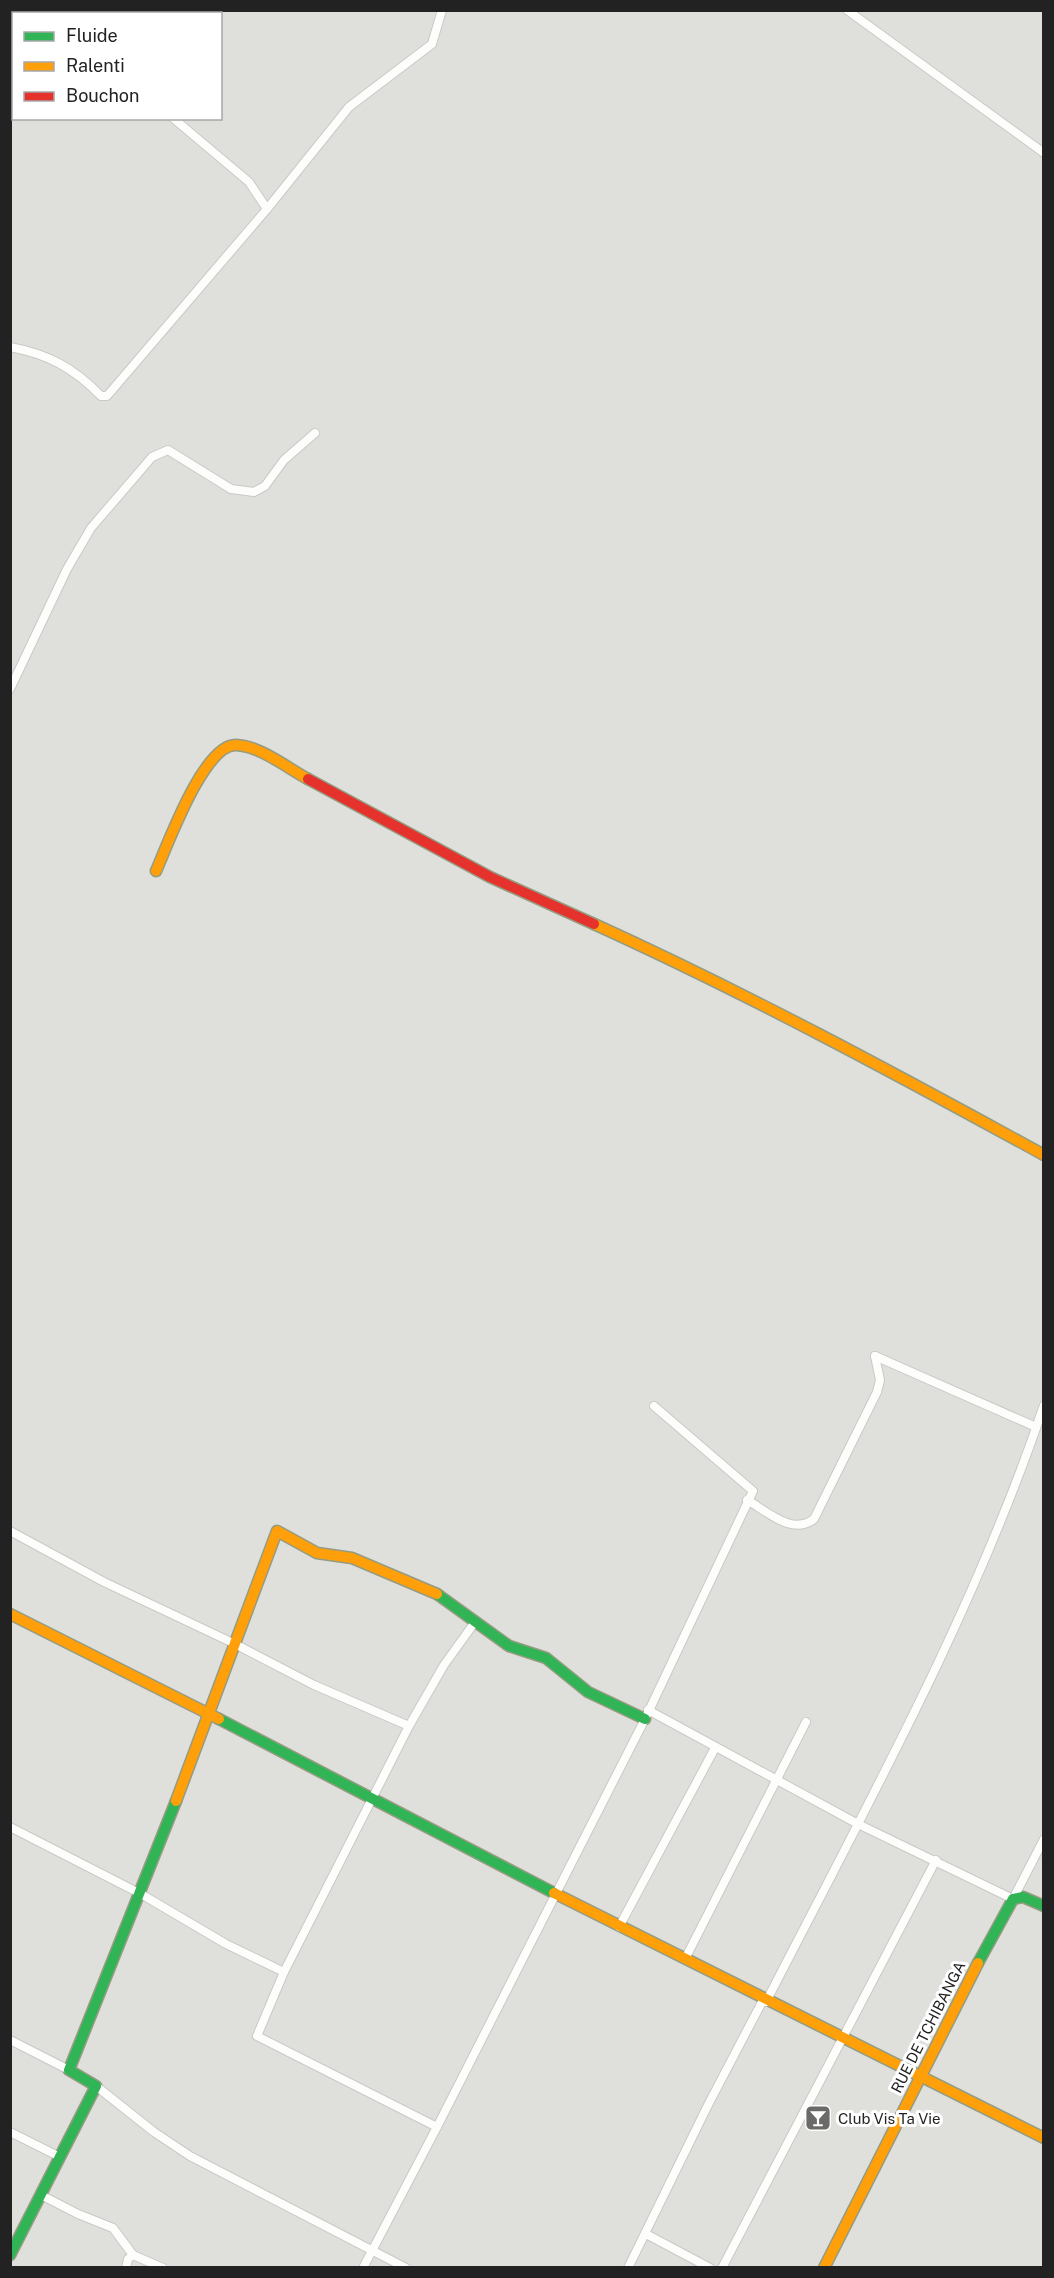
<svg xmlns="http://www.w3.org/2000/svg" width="1054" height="2278" font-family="'Public Sans',sans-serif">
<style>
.residential{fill:#dfdfdc;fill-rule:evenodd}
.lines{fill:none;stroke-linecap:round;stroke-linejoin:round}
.street-casing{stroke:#c9c9c7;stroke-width:10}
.fast-casing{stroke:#959c81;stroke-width:13}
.slow-casing{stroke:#959c81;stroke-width:13}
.jam-casing{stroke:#959c81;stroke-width:13}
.street{stroke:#fdfdfc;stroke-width:8}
.fast{stroke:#30b455;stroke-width:10}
.slow{stroke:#ff9f0a;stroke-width:10}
.jam{stroke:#e5322d;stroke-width:10}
.labels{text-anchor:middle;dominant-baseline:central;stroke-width:6;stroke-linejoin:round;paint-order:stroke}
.street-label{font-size:15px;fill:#222;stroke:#fff}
.poi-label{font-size:15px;fill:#222;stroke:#fff;text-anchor:start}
</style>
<rect width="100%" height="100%" fill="#f0f0eb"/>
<path class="residential" d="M11,11H1043V2267H11ZM14,14H220V118H14Z"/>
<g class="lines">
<defs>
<g id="street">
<polyline points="847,10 1044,153"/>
<polyline points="10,31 14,32"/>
<polyline points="173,118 249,182 267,209"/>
<path d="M10,347C48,354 74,368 101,396H107L267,209L349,107L432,44L442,10"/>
<polyline points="10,689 67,569 91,528 152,457 168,450 231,489 254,492 265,486 284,460 315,433"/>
<polyline points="875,1356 1036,1427"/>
<path d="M747,1500C767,1511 792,1536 814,1519L877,1392L880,1380L875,1356"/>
<polyline points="10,1531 104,1582 233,1643 314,1685 409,1726"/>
<polyline points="648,1710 858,1824 1013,1899 1044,1839"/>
<polyline points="10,1827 141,1894 226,1944 284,1972"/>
<polyline points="619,1927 715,1748"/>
<polyline points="685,1959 806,1722"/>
<path d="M766,2002C866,1807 974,1613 1044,1405"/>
<polyline points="10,2040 69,2070"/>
<polyline points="96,2086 154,2132 190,2156 406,2268"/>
<polyline points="437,2127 257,2036 284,1972 409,1726 444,1665 475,1622"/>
<polyline points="10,2132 60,2157"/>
<polyline points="41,2195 78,2214 113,2228 133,2255"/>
<polyline points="646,2234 710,2268"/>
<polyline points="126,2268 128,2259 133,2255 163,2268"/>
<polyline points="363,2268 437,2127 645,1719 753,1491 654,1406"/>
<polyline points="628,2268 708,2105 763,2000"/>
<polyline points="722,2268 936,1860"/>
</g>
<g id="fast">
<polyline points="437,1594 509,1646 546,1658 588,1692 645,1719"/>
<polyline points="219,1719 554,1893"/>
<polyline points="978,1963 1013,1899 1023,1897 1044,1906"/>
<polyline points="10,2255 96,2086 69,2070 176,1801"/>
</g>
<g id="slow">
<path d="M156,871C168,844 204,744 236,745C260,746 286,767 308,779"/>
<path d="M594,924C748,994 896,1074 1044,1155"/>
<polyline points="10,1614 219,1719"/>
<polyline points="176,1801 277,1531 317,1553 352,1558 437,1594"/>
<polyline points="554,1893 1044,2138"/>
<polyline points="824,2268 978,1963"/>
</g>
<polyline id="jam" points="308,779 490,877 594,924"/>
</defs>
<use href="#street" class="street-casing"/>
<use href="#fast" class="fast-casing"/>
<use href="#slow" class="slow-casing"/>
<use href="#jam" class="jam-casing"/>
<use href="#street" class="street"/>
<use href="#fast" class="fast"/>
<use href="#slow" class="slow"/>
<use href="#jam" class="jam"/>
</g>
<defs>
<symbol id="bar-square" viewBox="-11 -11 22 22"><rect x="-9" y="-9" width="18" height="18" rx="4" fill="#6a6a68" stroke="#fff"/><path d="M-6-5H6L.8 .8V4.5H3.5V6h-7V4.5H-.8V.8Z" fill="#fff"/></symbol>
</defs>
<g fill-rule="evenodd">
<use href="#bar-square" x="803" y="2103" width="30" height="30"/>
</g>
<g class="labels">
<g class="street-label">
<text transform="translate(928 2027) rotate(-63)">RUE DE TCHIBANGA</text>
</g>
<g class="poi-label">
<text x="838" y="2118">Club Vis Ta Vie</text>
</g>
</g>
<rect width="1054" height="2278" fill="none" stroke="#222222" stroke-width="24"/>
<rect x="12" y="12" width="210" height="108" fill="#ffffff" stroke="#a7a7a7" stroke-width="1.5"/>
<rect x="24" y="32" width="30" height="9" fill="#30b455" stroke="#a7a7a7" stroke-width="1.5"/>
<text x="66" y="42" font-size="18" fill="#222222">Fluide</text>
<rect x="24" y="62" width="30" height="9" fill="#ff9f0a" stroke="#a7a7a7" stroke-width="1.5"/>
<text x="66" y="72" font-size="18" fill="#222222">Ralenti</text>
<rect x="24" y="92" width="30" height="9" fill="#e5322d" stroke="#a7a7a7" stroke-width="1.5"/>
<text x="66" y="102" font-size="18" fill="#222222">Bouchon</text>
</svg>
